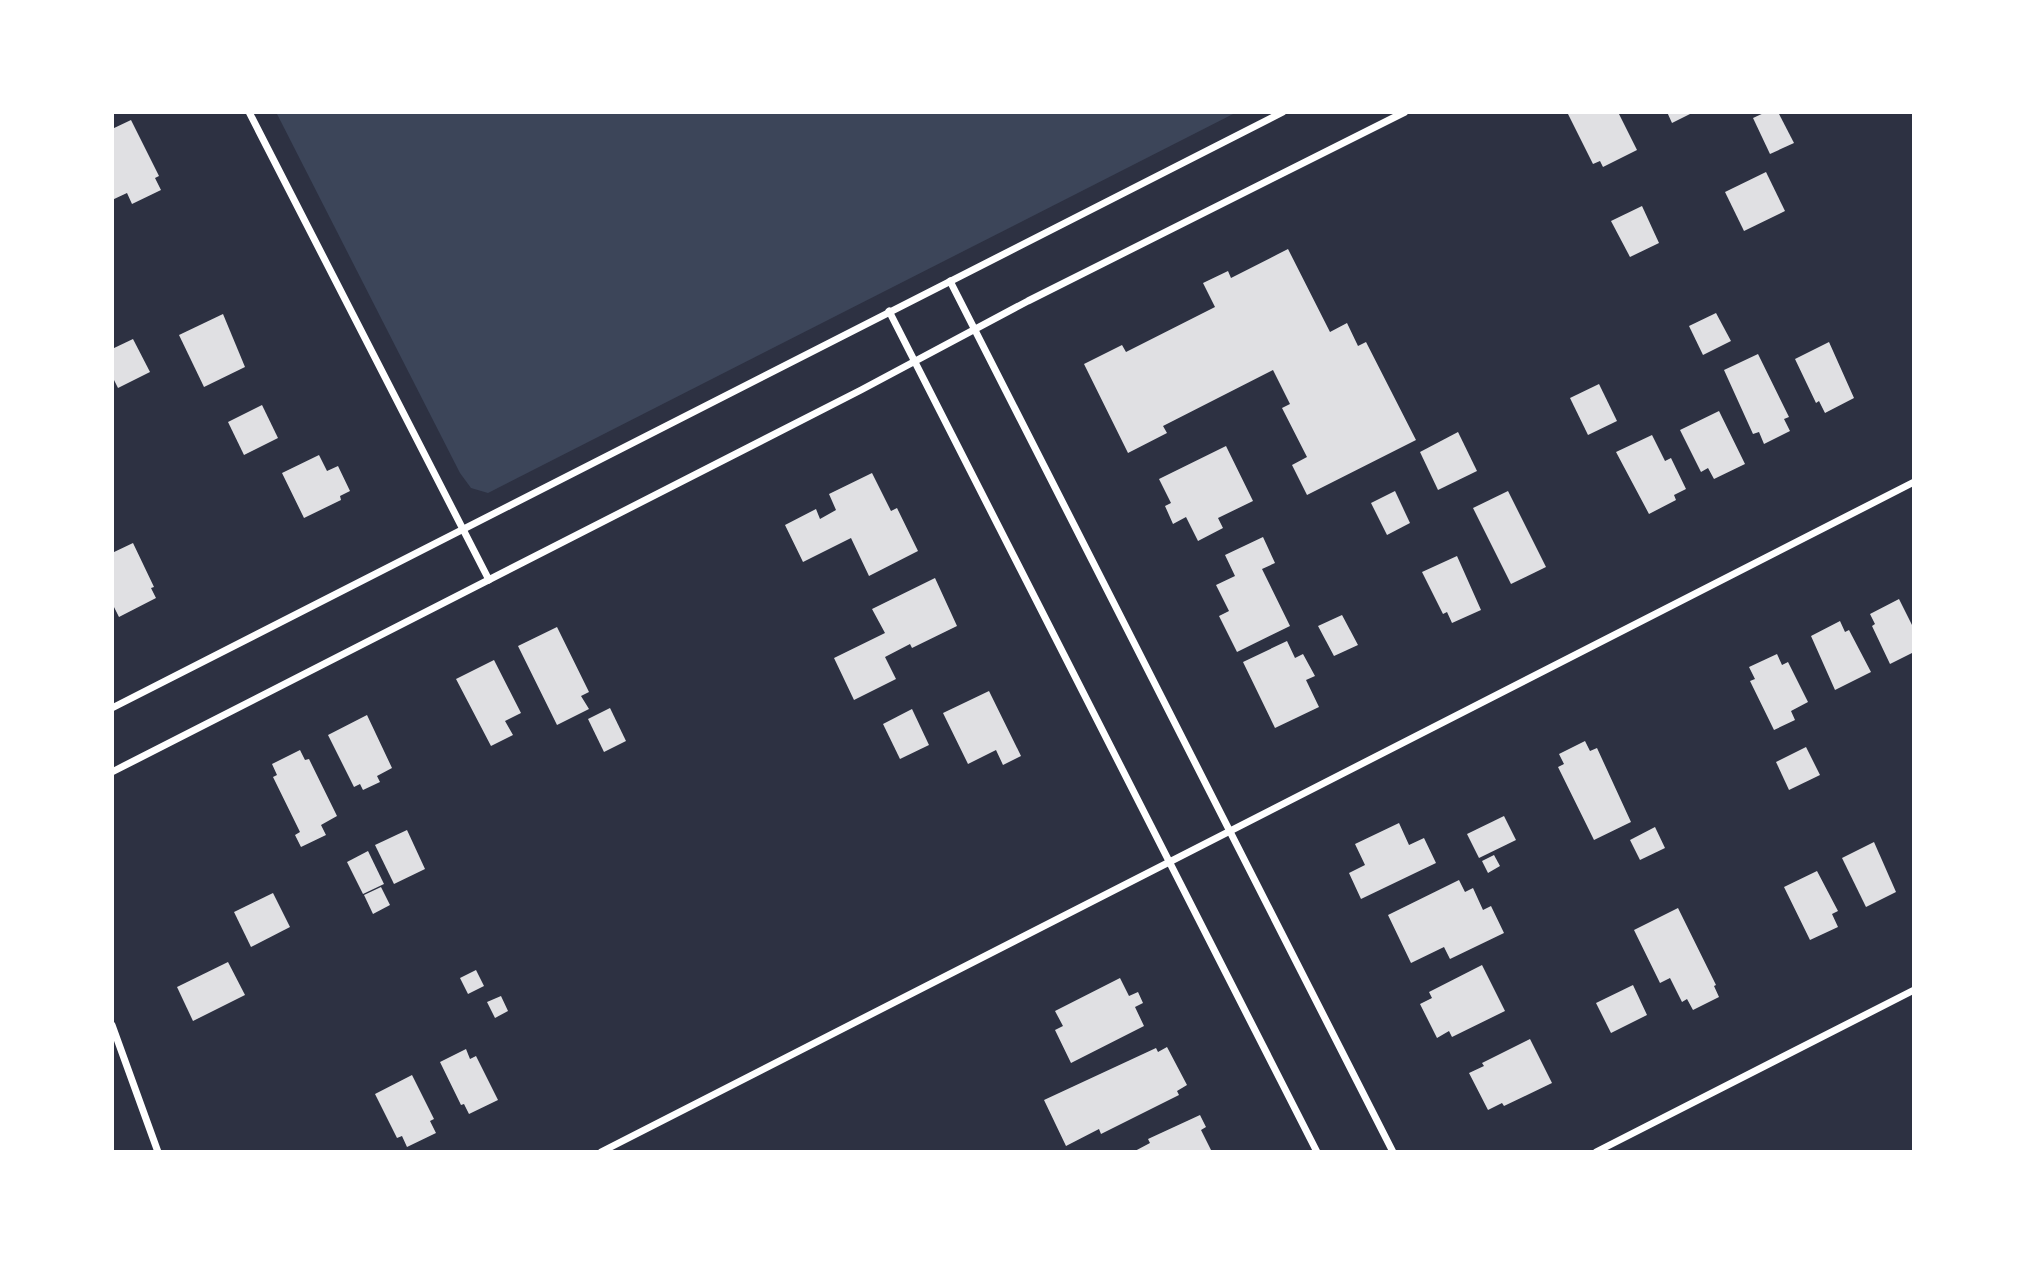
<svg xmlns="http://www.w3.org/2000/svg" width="2026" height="1264" font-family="Jost,sans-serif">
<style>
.green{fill:#3c4559}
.building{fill:#e0e0e3}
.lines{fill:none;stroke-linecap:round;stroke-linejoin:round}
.minor{stroke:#fff;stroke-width:7}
</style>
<rect width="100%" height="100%" fill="#2d3142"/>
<polygon class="green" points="276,112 1237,112 488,493 471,488 460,473"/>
<g class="building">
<polygon points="1567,112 1618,112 1637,150 1603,167 1600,161 1593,164"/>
<polygon points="1667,112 1694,112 1672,123"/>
<polygon points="1766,112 1778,112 1794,143 1770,154 1753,118"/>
<polygon points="131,120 159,176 155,178 161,190 132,204 127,193 112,200 112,129"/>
<polygon points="1766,172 1785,211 1744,231 1725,192"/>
<polygon points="1642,206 1659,243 1630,257 1611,221"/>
<polygon points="1288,249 1330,332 1347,323 1358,346 1366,342 1416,440 1307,495 1292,465 1307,457 1282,408 1290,404 1273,370 1163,426 1167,433 1128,453 1084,364 1122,345 1126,352 1215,307 1203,283 1228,271 1231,278"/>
<polygon points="1716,313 1731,341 1703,355 1689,326"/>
<polygon points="223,314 245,367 204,387 179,335"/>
<polygon points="133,339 150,372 118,388 112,376 112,349"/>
<polygon points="1829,342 1854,398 1825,413 1819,401 1816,403 1795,359"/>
<polygon points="1758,354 1789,417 1784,419 1790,431 1764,444 1759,432 1753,434 1724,370"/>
<polygon points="1599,384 1617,421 1588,435 1570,398"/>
<polygon points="262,405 278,438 244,455 228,422"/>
<polygon points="1719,411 1745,464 1714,479 1708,468 1701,472 1680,430"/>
<polygon points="1458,432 1477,471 1438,490 1420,452"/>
<polygon points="1652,435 1665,461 1671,458 1686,489 1674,495 1676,500 1649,514 1616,452"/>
<polygon points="1226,446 1253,501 1218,518 1223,528 1198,541 1186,517 1173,524 1165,506 1171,503 1159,479"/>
<polygon points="319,455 327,471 338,466 350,491 340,496 341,500 304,518 282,473"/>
<polygon points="872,473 891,511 897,508 918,551 869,576 851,538 803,562 785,525 816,509 820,519 836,510 829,494"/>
<polygon points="1395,491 1410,523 1387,535 1371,503"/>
<polygon points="1508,491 1546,567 1511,584 1473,508"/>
<polygon points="1263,537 1275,563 1262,569 1290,626 1237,652 1219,616 1229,611 1216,585 1235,576 1225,555"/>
<polygon points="133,543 154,587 151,588 156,598 119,617 112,603 112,553"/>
<polygon points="1457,556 1481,610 1452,623 1447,612 1443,614 1422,572"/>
<polygon points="935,578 957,626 912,648 910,644 885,657 896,679 854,700 834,658 885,633 872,609"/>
<polygon points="1899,599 1914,629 1914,652 1890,664 1872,626 1875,624 1870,614"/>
<polygon points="1342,615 1358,645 1334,656 1318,626"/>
<polygon points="1840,621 1845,632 1849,630 1871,672 1835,690 1811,636"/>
<polygon points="557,627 589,692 581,696 589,709 557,725 518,646"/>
<polygon points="1287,641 1295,658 1303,654 1315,676 1306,680 1319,707 1275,728 1243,662"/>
<polygon points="1777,654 1782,665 1788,662 1808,702 1791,711 1795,720 1774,730 1750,681 1755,679 1749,667"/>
<polygon points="494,660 521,713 505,721 513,735 491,746 456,679"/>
<polygon points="989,691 1021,756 1003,765 996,750 968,764 943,713"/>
<polygon points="610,708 626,741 604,752 588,719"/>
<polygon points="912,709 929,745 900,759 883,724"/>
<polygon points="367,715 392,768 377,776 380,782 363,790 360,784 354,787 328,735"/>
<polygon points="1585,741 1590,751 1597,748 1631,822 1594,840 1558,767 1564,764 1559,754"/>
<polygon points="1806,747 1820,775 1789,790 1776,762"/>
<polygon points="300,750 305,760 309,759 337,816 321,825 326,835 301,847 295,835 300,832 273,777 277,775 272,764"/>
<polygon points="1504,816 1516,840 1479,858 1467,834"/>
<polygon points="1399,823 1409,845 1424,838 1436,863 1361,899 1349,873 1365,865 1355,844"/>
<polygon points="1655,827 1665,848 1640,860 1630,840"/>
<polygon points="407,830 425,869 394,884 375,845"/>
<polygon points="1874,842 1896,892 1866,907 1842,858"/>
<polygon points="368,851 384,884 363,894 347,862"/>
<polygon points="1494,855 1500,866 1488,873 1482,861"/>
<polygon points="1817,871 1838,911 1832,914 1838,927 1810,940 1784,887"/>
<polygon points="1459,880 1465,892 1473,888 1483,910 1491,906 1504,933 1450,959 1444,947 1411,963 1388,915"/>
<polygon points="381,887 390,905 373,914 364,895"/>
<polygon points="273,893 290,927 251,947 234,912"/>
<polygon points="1678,908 1716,985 1714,986 1719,997 1693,1010 1687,999 1682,1002 1670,978 1660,983 1634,930"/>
<polygon points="228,962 245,995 193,1021 177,987"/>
<polygon points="1482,965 1505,1011 1452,1037 1449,1031 1437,1038 1420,1004 1432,998 1429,992"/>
<polygon points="476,970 484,986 468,994 460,978"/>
<polygon points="1120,978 1129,996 1138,992 1143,1003 1135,1007 1144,1026 1071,1063 1055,1030 1063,1026 1055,1011"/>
<polygon points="1633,985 1647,1015 1611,1033 1596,1003"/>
<polygon points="501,996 508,1011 495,1018 487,1002"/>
<polygon points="1530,1039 1552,1083 1504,1106 1502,1103 1488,1110 1469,1073 1484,1066 1482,1063"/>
<polygon points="1167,1047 1187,1085 1177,1091 1179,1095 1101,1134 1099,1129 1066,1146 1044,1100 1156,1048 1158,1052"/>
<polygon points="466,1049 470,1059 476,1056 498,1100 469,1114 464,1104 461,1105 440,1062"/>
<polygon points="412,1075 434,1119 430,1121 436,1133 407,1147 402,1136 397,1138 375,1094"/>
<polygon points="1200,1115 1206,1127 1201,1130 1212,1152 1133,1152 1150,1143 1148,1139"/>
</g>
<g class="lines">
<g class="minor">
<polyline points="249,112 489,580"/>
<polyline points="950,281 1393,1152"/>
<polyline points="889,311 1317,1152"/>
<polyline points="112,708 1283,112"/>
<polyline points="112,772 861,390 1028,301 1405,112"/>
<polyline points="112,1025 158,1152"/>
<polyline points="601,1152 1914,482"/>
<polyline points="1596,1152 1914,990"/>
</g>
</g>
<rect width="2026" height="1264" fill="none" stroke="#ffffff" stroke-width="228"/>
</svg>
